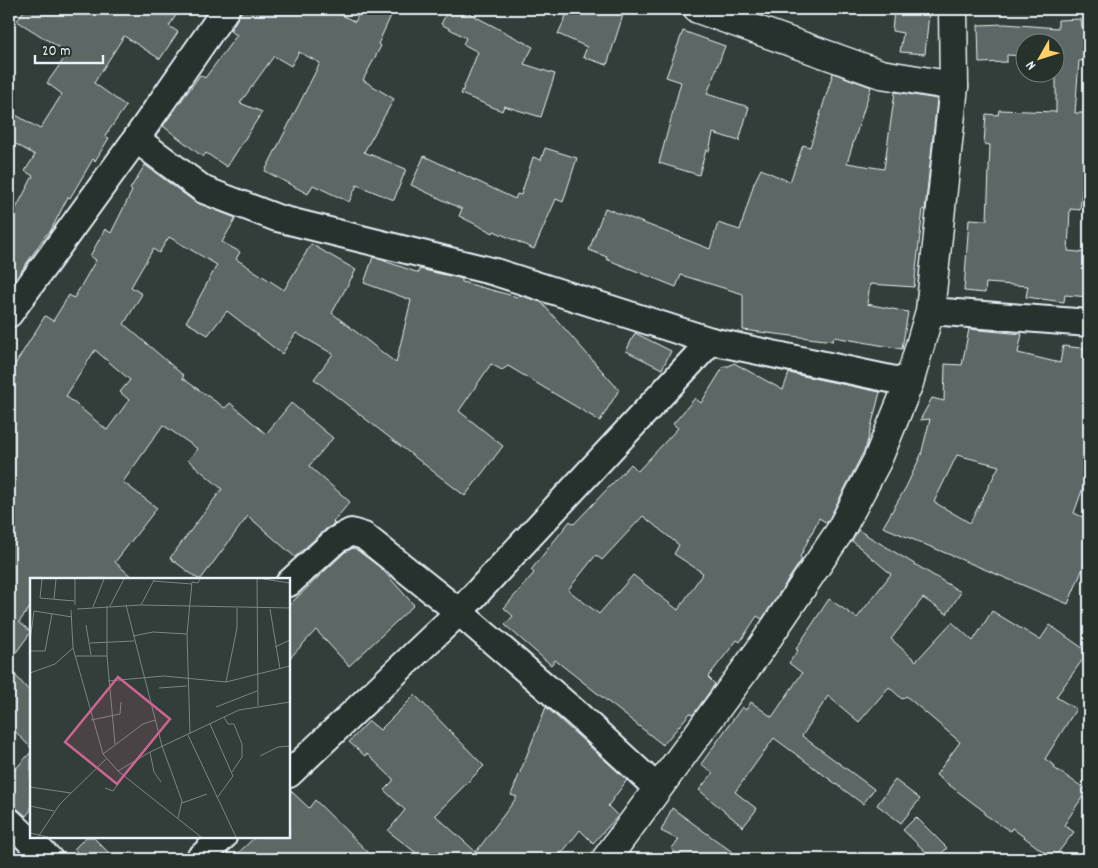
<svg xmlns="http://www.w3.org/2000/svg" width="1098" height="868" font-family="Dekko,sans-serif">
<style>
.building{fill:#5c6865;stroke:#e8f1f8;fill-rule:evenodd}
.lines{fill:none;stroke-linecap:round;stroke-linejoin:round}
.street-casing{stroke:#e8f1f8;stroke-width:30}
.secondary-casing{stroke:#e8f1f8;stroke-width:31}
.street{stroke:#26332d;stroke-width:26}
.secondary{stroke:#26332d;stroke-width:28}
.inset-road{fill:none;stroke:#7b8685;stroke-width:1}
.view{fill:#cf6492;fill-opacity:0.15;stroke:#cf6492;stroke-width:2.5}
.inset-edge{fill:none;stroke:#e8f1f8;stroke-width:2.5}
</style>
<rect width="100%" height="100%" fill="#323e39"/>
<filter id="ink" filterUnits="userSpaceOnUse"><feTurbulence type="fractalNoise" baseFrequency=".02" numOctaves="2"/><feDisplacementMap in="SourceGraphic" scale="10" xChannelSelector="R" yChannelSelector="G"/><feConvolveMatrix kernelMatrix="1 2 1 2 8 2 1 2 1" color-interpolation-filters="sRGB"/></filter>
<g filter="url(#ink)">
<g class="building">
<polygon points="25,9 180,9 169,26 178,32 160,59 124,36 94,83 126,106 105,136 109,138 95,161 93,159 70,198 68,197 50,232 46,235 9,289 9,222 33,176 25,171 35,155 9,140 9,111 40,129 62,94 47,83 68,53 17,21"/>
<polygon points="243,9 331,9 355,22 361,9 394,9 378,44 381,46 363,80 394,99 364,152 406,169 394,200 357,185 349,202 313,185 308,194 265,171 320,63 299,52 291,66 274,56 240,103 262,112 227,167 206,153 203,157 163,126 200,75 205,78 237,35 230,31"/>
<polygon points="449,9 461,9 533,47 524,64 555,74 541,117 504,106 502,111 461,94 478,52 463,44 466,38 441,24"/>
<polygon points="569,9 615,9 624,12 607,65 583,57 587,47 558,34"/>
<polygon points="894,10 929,13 925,54 900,52 903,33 892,31"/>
<polygon points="1081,19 1082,27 1089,27 1089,60 1079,61 1075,113 1089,113 1089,153 1086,153 1080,210 1070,209 1068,251 1089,253 1089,297 1065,295 1064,302 1026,297 1028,286 986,283 985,293 964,291 969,219 987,220 990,145 984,144 986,114 998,115 999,110 1056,112 1056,42 1026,42 1026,56 1007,55 1007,62 979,63 978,25 1005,24 1058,28 1058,20"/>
<polygon points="683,31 725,46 707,94 749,107 739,141 713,133 709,151 706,150 699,175 659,163 681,82 666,77"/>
<polygon points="833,73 871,87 847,163 884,169 895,92 937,99 925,210 923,209 914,287 870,284 867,304 908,312 902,349 834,337 833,341 743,330 743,294 681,275 676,287 606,259 607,257 589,250 605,208 710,249 718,223 740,230 754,183 761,169 790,182 803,145 810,147"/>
<polygon points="545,148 577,158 563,202 556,199 534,249 494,231 493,233 459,216 462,209 411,185 424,156 515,199 517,194 521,195 533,157 541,160"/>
<path d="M145,165L195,202L236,218L222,242L240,252L236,259L284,290L311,244L356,270L332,313L396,363L411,300L364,283L373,257L419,273V269L459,278L462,279V282L517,297L519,295L541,302L619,390L600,421L508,366L502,370L491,364L459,411L503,446L465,496L314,379L333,354L296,333L282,354L227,311L208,335L186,322L217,265L169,237L159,253L153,249L131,287L142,294L124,324L184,376L182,378L225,408L230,403L266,434L291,403L333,438L309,466L350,502L333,522L335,524L326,529L295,557L248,516L201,579H198L170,558L222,489L188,460L198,449L163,425L123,482L157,508L115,562L134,579H31V606L19,622L31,632L9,662V374L45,316L53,321L69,295L74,298L96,260L90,256L105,229L111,233L132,191L130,189ZM95,350L130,380L120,392L129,400L107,430L66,396Z"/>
<path d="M969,329L1022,334L1018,353L1060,363L1063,346L1089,349V471L1074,513L1089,520V554L1068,604L883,527L906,487L921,455L930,419L920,420L932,398L944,401L945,364L962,365ZM957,455L999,466L970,523L934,502Z"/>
<polygon points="635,333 671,351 662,369 626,351"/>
<path d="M734,363L783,390L789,373L880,392L866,447L827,523L819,518L800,557L802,559L762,619L757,616L740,642L737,640L708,677L715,684L693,715L690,713L663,745L555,660L551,665L505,625L513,616L504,608L534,573L531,570L570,521L574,524L631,464L638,471L678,428L673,424L695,398L701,403L724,366H729ZM643,516L679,545L674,554L703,573L678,610L633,575L599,614L568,590L596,555L602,560Z"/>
<polygon points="858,530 961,592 947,614 923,598 891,639 916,661 952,622 973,641 992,611 1040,640 1050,625 1088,652 1056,697 1076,709 1045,759 1055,766 1054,768 1087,790 1064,825 1074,832 1053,859 1012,828 1010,831 984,814 985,812 936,775 960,742 906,696 902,699 889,687 859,722 828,696 802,736 874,789 863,804 774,738 735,792 757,809 743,827 699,790 713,773 701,764 742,707 746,710 751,702 772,717 802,673 789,663 798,650 796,649 829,599 857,618 891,574 852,541"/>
<polygon points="353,548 357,550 381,568 414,605 349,666 316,630 289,659 289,605 345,552"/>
<polygon points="9,668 31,693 31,748 9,725"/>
<polygon points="415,695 484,766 435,815 476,852 517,797 511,795 546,707 627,780 608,806 618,816 593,843 580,830 557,859 424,859 388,831 405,810 384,790 393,781 393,779 367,754 365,756 349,742 369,721 380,730"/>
<polygon points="31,752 31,810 26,816 19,810 9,806 9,801 16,793 9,786 9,776"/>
<polygon points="895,780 920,799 901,823 877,805"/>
<polygon points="289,789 309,808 315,800 375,859 232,859 255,837 289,837"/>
<polygon points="672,808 742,859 682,859 671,849 679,840 661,831"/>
<polygon points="916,817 947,848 936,859 933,859 903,830"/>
<polygon points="86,837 93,837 115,859 84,859 74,849"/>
</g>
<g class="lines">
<defs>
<g id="street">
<polyline points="136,139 204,190 277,218 495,272 711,341 909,383"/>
<polyline points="930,311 1089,323"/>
<polyline points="9,314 136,139 226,9"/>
<polyline points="289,583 336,540 351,532 364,536 459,612 577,714 657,788"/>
<polyline points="289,774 459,612 711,341"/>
<polyline points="9,821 49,859"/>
<polyline points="199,859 223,837"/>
</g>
<g id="secondary">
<polyline points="698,9 881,74 954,86"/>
<polyline points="606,859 759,651 840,531 877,461 909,383 930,311 954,86 953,9"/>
</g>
</defs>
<use href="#street" class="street-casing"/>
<use href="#secondary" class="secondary-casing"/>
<use href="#street" class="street"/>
<use href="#secondary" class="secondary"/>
</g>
</g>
<g transform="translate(30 578)">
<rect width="260" height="260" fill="#323e39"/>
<path class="inset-road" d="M12,1L10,20L44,23M227,1L228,128M233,1L260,5M123,3L162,6M24,21L26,1M45,27V1M96,27L132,168L152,223L148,240M111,27L124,2M77,28V78L85,166M80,28L94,1M63,29L74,1M47,31L111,27L260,30M240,31L250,91M56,47L61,77M103,58L123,54L157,56M0,63L4,33L42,39M60,65L104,63M245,69L260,62M43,70L73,176L88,193L171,259M0,73H15L22,36M46,78H77M0,95L25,86L43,70L41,32M78,103L134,98L196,104L260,88M196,104L207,50V30M129,110L157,108M186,129L227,113M194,139L198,146H204L212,166V179L202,194M61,142L90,136L91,124M180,146L203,198L187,220M160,156L157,56L162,4L168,5L170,1M158,157L206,259M120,174L124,194L131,204M73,176L113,146L125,142M230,178L248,169L260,168M88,193L120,174L209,132L260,124M0,209L41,215M75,210L83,213L94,198M152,225L177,216M0,228L24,233M0,255L18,259M8,259L30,226L76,181"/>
<path class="view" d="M88,99L140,141L87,206L35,164Z"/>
<rect width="260" height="260" class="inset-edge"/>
</g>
<rect width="1098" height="868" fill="none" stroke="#26332d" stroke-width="30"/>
<rect x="15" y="15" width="1068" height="838" fill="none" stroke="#e8f1f8" stroke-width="2" filter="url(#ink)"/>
<g transform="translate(1040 58) rotate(231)"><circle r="24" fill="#26332d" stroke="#747f7e"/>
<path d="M0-4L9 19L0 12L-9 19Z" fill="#ffd166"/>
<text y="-8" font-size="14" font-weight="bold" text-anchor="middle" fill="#e8f1f8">N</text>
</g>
<path d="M35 55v8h68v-8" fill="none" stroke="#e8f1f8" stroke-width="2.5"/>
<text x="42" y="55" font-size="15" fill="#e8f1f8" stroke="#26332d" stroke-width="4" paint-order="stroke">20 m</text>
</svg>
